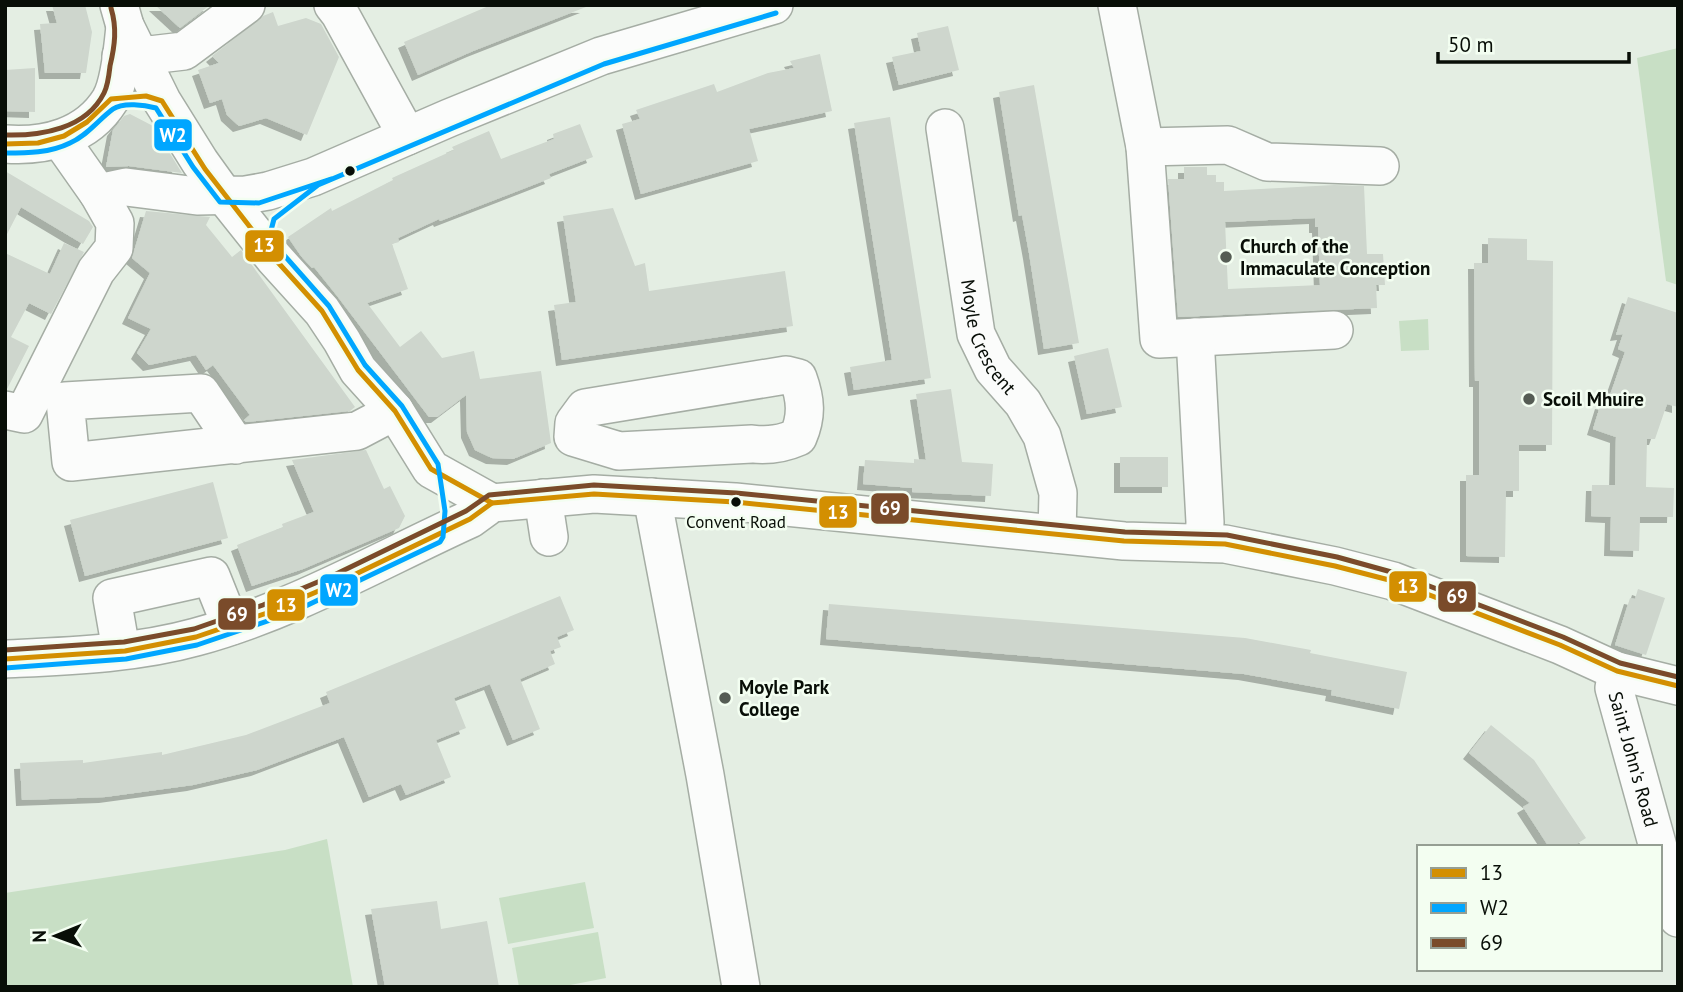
<svg xmlns="http://www.w3.org/2000/svg" width="1683" height="992" font-family="'PT Sans',sans-serif">
<style>
.green{fill:#c8dfc5}
.building{fill:#ced6cd;fill-rule:evenodd;filter:url(#shadow)}
.lines{fill:none;stroke-linecap:round;stroke-linejoin:round}
.minor-casing{stroke:#a5ada4;stroke-width:40}
.minor{stroke:#fbfcfb;stroke-width:37}
.bus-1-casing{stroke:#f3fef1;stroke-width:10}
.bus-2-casing{stroke:#f3fef1;stroke-width:10}
.bus-3-casing{stroke:#f3fef1;stroke-width:10}
.bus-1{stroke:#d38f01;stroke-width:5}
.bus-2{stroke:#00a6ff;stroke-width:5}
.bus-3{stroke:#7a4b2a;stroke-width:5}
.bus-dot{fill:#080e07;stroke:#f3fef1;stroke-width:2.5}
.poi-dot{fill:#555c54;stroke:#f3fef1;stroke-width:2.5}
.labels{text-anchor:middle;dominant-baseline:central;stroke-width:5;stroke-linejoin:round;paint-order:stroke}
.bus-label{font-size:17px;fill:#080e07;stroke:#f3fef1}
.poi-label{font-size:19px;font-weight:bold;fill:#080e07;stroke:#f3fef1;text-anchor:start}
.street-label{font-size:19px;fill:#080e07;stroke:#f3fef1}
.line-badge{stroke:#f3fef1;stroke-width:2.5}
.badge-label{font-size:19px;text-anchor:middle;font-weight:bold;fill:#fff}
</style>
<defs>
<filter id="shadow"><feDropShadow dx="-6" dy="6" stdDeviation="0" flood-color="#0004"/></filter>
</defs>
<rect width="100%" height="100%" fill="#e4eee3"/>
<g class="green">
<polygon points="1678,48 1678,285 1666,281 1637,58"/>
<polygon points="1428,319 1429,350 1401,351 1399,321"/>
<polygon points="327,839 353,987 5,987 5,893 285,850"/>
<polygon points="585,882 594,928 508,944 499,898"/>
<polygon points="598,932 606,978 560,987 519,987 512,948"/>
</g>
<g class="building">
<polygon points="52,5 85,5 92,32 86,73 45,73 40,24 57,23"/>
<polygon points="155,5 210,5 180,28"/>
<polygon points="491,5 586,7 473,51 418,75 404,42"/>
<polygon points="273,12 278,26 306,18 321,24 339,57 307,135 266,118 239,126 227,115 222,99 210,103 198,70 219,63 212,56 263,16"/>
<polygon points="948,26 959,70 899,85 892,57 921,51 917,33"/>
<polygon points="820,54 832,111 749,129 758,161 641,194 622,124 640,119 636,110 714,84 717,92 768,73 794,68 790,61"/>
<polygon points="35,68 35,112 5,111 5,70"/>
<polygon points="1034,85 1079,343 1044,349 1029,253 1022,215 1019,216 999,92"/>
<polygon points="130,114 153,126 182,173 129,166 106,167 113,130 124,116"/>
<polygon points="890,117 931,378 854,390 850,367 892,360 854,123"/>
<polygon points="580,124 593,157 549,174 551,178 440,221 439,219 398,238 399,242 392,244 408,289 367,303 400,347 421,331 442,358 474,351 480,379 541,371 551,443 513,459 492,458 475,450 467,432 466,395 437,417 429,417 338,297 314,267 312,268 301,256 288,237 331,208 332,211 393,180 392,178 454,150 452,147 489,131 501,159 554,139 553,134"/>
<path d="M1184,167H1207V175H1216V182H1224V191L1334,185L1364,186L1367,254H1383L1385,285H1376L1377,308L1178,317L1168,179H1184ZM1315,218V227H1318L1320,285L1228,289L1225,222Z"/>
<polygon points="5,171 89,221 93,227 83,244 21,207 5,238"/>
<polygon points="613,208 635,266 645,263 649,291 785,271 793,326 562,360 554,305 576,302 563,216"/>
<polygon points="146,211 210,217 206,225 232,257 241,250 355,407 350,411 246,422 244,420 250,415 213,365 206,370 196,355 149,365 137,353 151,329 128,318 150,273 132,258"/>
<polygon points="1488,238 1527,239 1527,260 1553,261 1552,445 1519,445 1519,491 1506,491 1505,557 1466,556 1466,475 1479,475 1479,381 1475,381 1474,263 1488,263"/>
<polygon points="64,243 84,252 51,314 29,303 11,337 29,346 7,389 5,390 5,253 50,274"/>
<polygon points="1628,297 1678,313 1678,407 1667,404 1655,439 1647,439 1646,487 1674,488 1673,517 1640,517 1639,551 1610,550 1611,517 1591,516 1592,485 1615,485 1616,437 1593,429 1601,403 1607,404 1625,352 1618,349 1623,334 1616,335"/>
<polygon points="1108,348 1122,407 1087,414 1074,356"/>
<polygon points="951,389 962,462 993,464 991,496 912,492 912,488 863,484 865,460 914,463 914,459 926,460 916,394"/>
<polygon points="366,450 384,489 390,486 405,516 399,528 303,569 252,586 237,545 283,527 282,524 314,512 292,460"/>
<rect x="1120" y="457" width="48" height="30"/>
<polygon points="213,482 228,538 85,576 70,520"/>
<polygon points="1638,589 1665,598 1646,655 1615,645 1630,598 1635,599"/>
<polygon points="560,596 574,630 557,637 561,647 550,651 555,664 520,679 540,729 513,740 490,684 454,698 466,728 436,740 451,777 406,795 401,784 369,797 344,737 257,770 193,785 105,797 22,800 20,763 83,760 83,763 162,752 162,755 246,735 330,703 326,692"/>
<polygon points="829,604 1245,638 1311,650 1310,653 1407,672 1399,709 1331,695 1332,690 1244,674 826,639"/>
<polygon points="1491,725 1534,760 1586,838 1572,847 1549,847 1523,807 1530,803 1469,753"/>
<polygon points="437,901 441,929 487,921 499,987 385,987 371,909"/>
</g>
<g class="lines">
<defs>
<g id="minor">
<polyline points="119,5 125,26 162,101 200,162 223,194 274,258 322,311 342,341 358,370 395,411 431,469 492,503"/>
<polyline points="333,5 340,14 407,136"/>
<polyline points="1117,5 1145,147 1228,145 1267,162 1380,166"/>
<polyline points="121,56 141,56 184,51 246,5"/>
<path id="s1" d="M945,128L976,334L993,369L1023,403L1042,436L1058,493L1057,534"/>
<path d="M5,144C45,147 87,137 110,100C120,83 123,46 125,26"/>
<polyline points="1145,147 1159,339 1334,330"/>
<polyline points="98,193 126,187 197,196 246,195 268,191 313,177 449,118 601,56 774,5"/>
<polyline points="1195,337 1205,522 1204,543"/>
<path d="M786,375L798,378C806,400 807,416 798,437C782,444 769,446 752,444L619,451L573,437L574,423L585,408Z"/>
<polyline points="5,410 24,414 96,271 114,248 115,223 98,193 60,139"/>
<polyline points="236,445 201,393 65,401 71,462 357,431 395,411"/>
<polyline points="652,497 705,775 741,987"/>
<polyline points="543,498 549,537"/>
<polyline points="121,650 112,598 211,576 231,626"/>
<path d="M5,659C68,656 135,654 196,637C292,611 380,560 470,519L492,503L594,494L735,502L1124,541L1225,544L1335,566L1393,581L1560,645L1617,671L1678,686"/>
<path id="s2" d="M1617,671L1614,688L1658,847"/>
<polyline points="1660,855 1678,918"/>
</g>
</defs>
<use href="#minor" class="minor-casing"/>
<use href="#minor" class="minor"/>
<defs>
<g id="bus-1">
<polyline points="5,144 38,143 64,136 87,122 111,99 146,96 162,101 205,169 274,258 322,311 358,370 395,411 431,469 492,503"/>
<polyline points="5,659 125,651 196,637 267,613 335,584 470,519 492,503 594,494 735,502 1124,541 1225,544 1335,566 1393,581 1560,645 1617,671 1678,686"/>
</g>
<g id="bus-2">
<path d="M5,153C27,153 50,153 70,143C88,135 98,120 113,109C123,102 145,105 156,108L193,167L220,202L259,203L331,179"/>
<polyline points="5,668 126,659 197,645 291,613 440,542 443,537 445,511 438,464 402,406 365,365 329,306 269,238 274,219 318,185 604,64 776,13"/>
</g>
<g id="bus-3">
<path d="M5,135C41,136 86,129 104,93C108,85 109,75 110,66C115,45 117,28 111,8"/>
<polyline points="5,650 124,642 194,629 263,605 332,576 466,511 489,495 594,485 736,493 1125,532 1227,535 1337,557 1395,573 1563,637 1620,663 1678,677"/>
</g>
</defs>
<use href="#bus-1" class="bus-1-casing"/>
<use href="#bus-2" class="bus-2-casing"/>
<use href="#bus-3" class="bus-3-casing"/>
<use href="#bus-1" class="bus-1"/>
<use href="#bus-2" class="bus-2"/>
<use href="#bus-3" class="bus-3"/>
</g>
<g class="bus-dot">
<circle cx="350" cy="171" r="6"/>
<circle cx="736" cy="502" r="6"/>
</g>
<g class="poi-dot">
<circle cx="1226" cy="257" r="7"/>
<circle cx="1529" cy="399" r="7"/>
<circle cx="725" cy="698" r="7"/>
</g>
<g class="labels">
<g class="bus-label">
<text x="736" y="522">Convent Road</text>
</g>
<g class="poi-label">
<text x="1240" y="246">Church of the<tspan x="1240" dy="22">Immaculate Conception</tspan></text>
<text x="1543" y="399">Scoil Mhuire</text>
<text x="739" y="687">Moyle Park<tspan x="739" dy="22">College</tspan></text>
</g>
<g class="street-label">
<text stroke="none"><textPath href="#s1" startOffset="215">Moyle Crescent</textPath></text>
<text stroke="none"><textPath href="#s2" startOffset="91">Saint John's Road</textPath></text>
</g>
</g>
<g class="line-badge">
<rect x="153" y="118" width="40" height="34" rx="7" fill="#00a6ff"/>
<rect x="244" y="229" width="41" height="34" rx="7" fill="#d38f01"/>
<rect x="870" y="492" width="40" height="33" rx="7" fill="#7a4b2a"/>
<rect x="818" y="495" width="40" height="34" rx="7" fill="#d38f01"/>
<rect x="1388" y="570" width="40" height="33" rx="7" fill="#d38f01"/>
<rect x="319" y="573" width="40" height="34" rx="7" fill="#00a6ff"/>
<rect x="1437" y="580" width="40" height="33" rx="7" fill="#7a4b2a"/>
<rect x="266" y="588" width="40" height="34" rx="7" fill="#d38f01"/>
<rect x="217" y="597" width="40" height="34" rx="7" fill="#7a4b2a"/>
</g>
<g class="badge-label">
<text x="173" y="142">W2</text>
<text x="264" y="252">13</text>
<text x="890" y="515">69</text>
<text x="838" y="519">13</text>
<text x="1408" y="593">13</text>
<text x="339" y="597">W2</text>
<text x="1457" y="603">69</text>
<text x="286" y="612">13</text>
<text x="237" y="621">69</text>
</g>
<rect width="1683" height="992" fill="none" stroke="#080e07" stroke-width="14"/>
<rect x="1417" y="845" width="245" height="126" fill="#f3fef1" stroke="#959e93" stroke-width="2"/>
<rect x="1431" y="868" width="35" height="10" fill="#d38f01" stroke="#959e93" stroke-width="2"/>
<text x="1480" y="880" font-size="21" fill="#080e07">13</text>
<rect x="1431" y="903" width="35" height="10" fill="#00a6ff" stroke="#959e93" stroke-width="2"/>
<text x="1480" y="915" font-size="21" fill="#080e07">W2</text>
<rect x="1431" y="938" width="35" height="10" fill="#7a4b2a" stroke="#959e93" stroke-width="2"/>
<text x="1480" y="950" font-size="21" fill="#080e07">69</text>
<g transform="translate(56 936) rotate(269)" stroke="#f3fef1" stroke-width="5" paint-order="stroke">
<path d="M0-5L12 26L0 18L-12 26Z" fill="#080e07"/>
<text y="-10" font-size="19" font-weight="bold" text-anchor="middle" fill="#080e07">N</text>
</g>
<path d="M1438 52v10h191v-10" fill="none" stroke="#080e07" stroke-width="3.5"/>
<text x="1448" y="52" font-size="21" fill="#080e07" stroke="#f3fef1" stroke-width="5" paint-order="stroke">50 m</text>
</svg>
